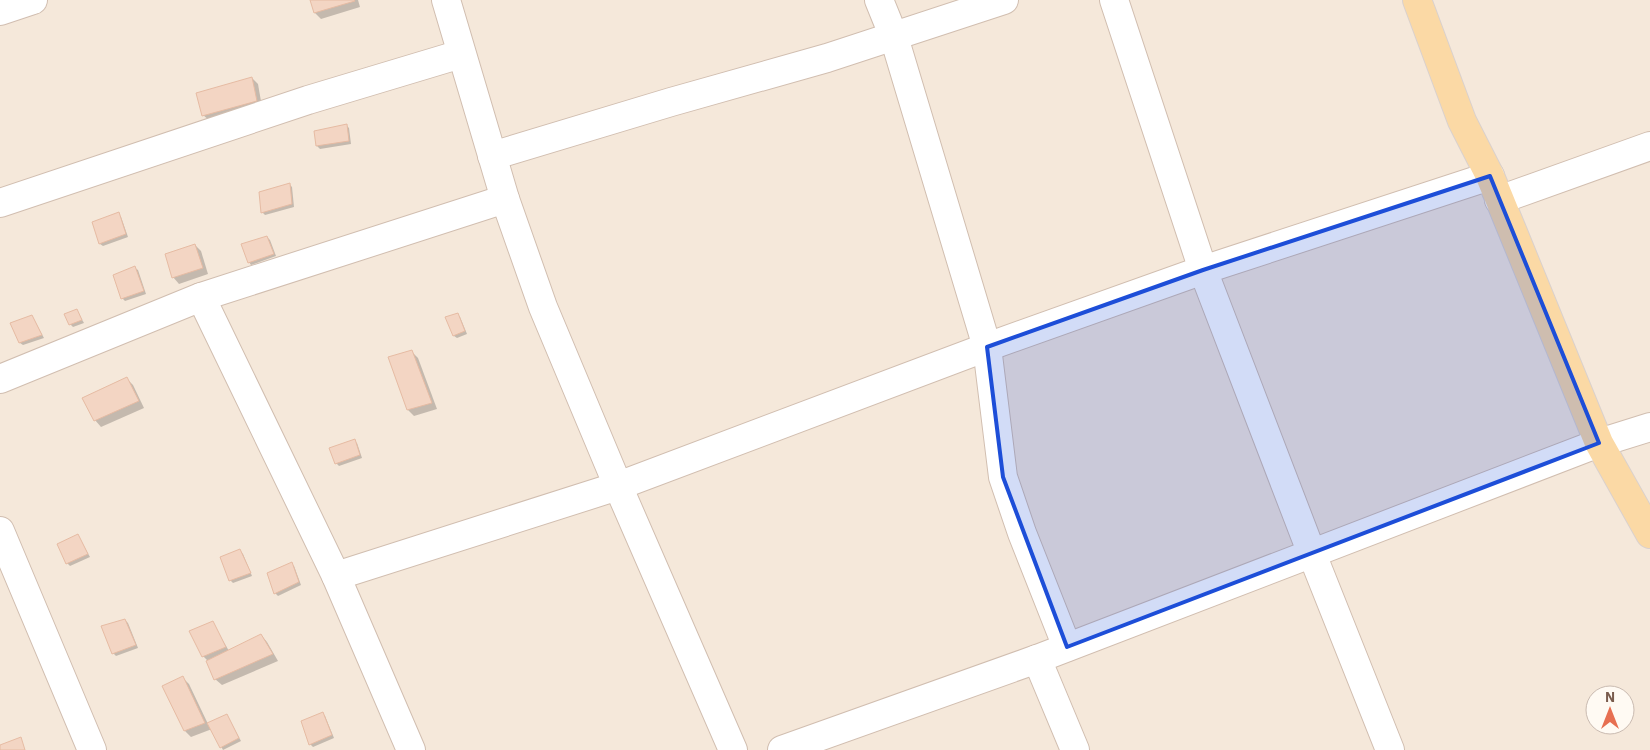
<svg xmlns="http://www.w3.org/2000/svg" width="1650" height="750" font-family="'IBM Plex Sans',sans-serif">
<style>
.residential{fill:#f5e8da;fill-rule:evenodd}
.shadow{fill:#0003}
.building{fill:#f3d5c3;stroke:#e6bba3}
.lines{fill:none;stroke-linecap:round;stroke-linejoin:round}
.minor-casing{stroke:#d1beb0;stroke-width:30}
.major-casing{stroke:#dad1cd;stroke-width:30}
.minor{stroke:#fff;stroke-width:28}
.major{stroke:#fbd9a5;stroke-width:28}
.marked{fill:#1d4ed8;fill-opacity:0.2;stroke:#1d4ed8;stroke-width:4;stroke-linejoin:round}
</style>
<rect width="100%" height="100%" fill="#fdf6ec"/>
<path class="residential" d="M0,0H1650V750H0ZM1595,695H1625V725H1595Z"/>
<g class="shadow">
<polygon points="311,0 358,0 360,7 321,19 315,13"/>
<polygon points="252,78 258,84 262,107 210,121 203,115"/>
<polygon points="346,125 349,128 351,144 320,149 317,146"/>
<polygon points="289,184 292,187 294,207 265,215 262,212"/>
<polygon points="118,214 121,217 128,237 103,246 100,244 94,223"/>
<polygon points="267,237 270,240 276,256 251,265 249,262"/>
<polygon points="195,245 201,251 208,274 179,284 173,277"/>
<polygon points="135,268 138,270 146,294 125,301 122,298"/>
<polygon points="77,311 84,323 73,327 70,324"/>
<polygon points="457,314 460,317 467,334 457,338 454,336 447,318"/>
<polygon points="32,316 44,338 23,345 20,343"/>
<polygon points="412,352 418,358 437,409 414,416 408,410"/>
<polygon points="127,379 133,385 144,408 101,427 95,420"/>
<polygon points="354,441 357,443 362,458 339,466 336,463"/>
<polygon points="78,536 90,557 70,566 67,563"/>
<polygon points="240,551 243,554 252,576 233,583 230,580"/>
<polygon points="291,564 294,566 301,585 278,596 275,593"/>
<polygon points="125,620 128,623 138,648 116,656 113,653"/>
<polygon points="212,622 229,651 261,635 267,642 278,661 222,685 215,679 208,661 203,656"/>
<polygon points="183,678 189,684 208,724 227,715 241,741 223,750 212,729 191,737 185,731 164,687"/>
<polygon points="322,714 325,716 334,738 313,747 310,744"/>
</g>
<g class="building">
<polygon points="310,0 354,0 355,1 314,13"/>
<polygon points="252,77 257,101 202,116 196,93"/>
<polygon points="347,124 349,141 316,146 314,131"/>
<polygon points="290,183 292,204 261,213 259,192"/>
<polygon points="119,212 126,234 99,244 92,222"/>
<polygon points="267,236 274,254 248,263 241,244"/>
<polygon points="195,244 203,268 172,278 165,254"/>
<polygon points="135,266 144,291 121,299 113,275"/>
<polygon points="77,309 82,320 69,325 64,314"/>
<polygon points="458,313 465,331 453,336 445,317"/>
<polygon points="32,315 42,335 19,343 10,323"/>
<polygon points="412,350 432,403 407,410 388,357"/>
<polygon points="127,377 139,401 94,421 82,398"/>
<polygon points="355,439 360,455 335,464 329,448"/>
<polygon points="78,534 88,554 66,564 57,544"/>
<polygon points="240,549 251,573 229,581 220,557"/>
<polygon points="292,562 299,582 274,594 267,573"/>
<polygon points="125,619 136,645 112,654 101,626"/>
<polygon points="213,621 226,647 202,657 189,631"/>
<polygon points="261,634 273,654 214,680 206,661"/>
<polygon points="183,676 205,723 184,731 162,686"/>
<polygon points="323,712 332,735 309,745 301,721"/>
<polygon points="227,714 239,738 220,748 207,723"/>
<polygon points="21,737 25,750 0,750 0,745"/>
</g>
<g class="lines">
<defs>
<g id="minor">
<polyline points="446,0 505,199 543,307 618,486 733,750"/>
<polyline points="879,0 894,37 987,347 1003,477 1022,533 1067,647"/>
<polyline points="1114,0 1203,270 1312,554 1390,750"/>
<polyline points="0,11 33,0"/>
<polyline points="492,156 671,102 827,58 1004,0"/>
<polyline points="1499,200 1650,146"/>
<polyline points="0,203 308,100 461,54"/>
<polyline points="201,297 336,576 411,750"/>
<polyline points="0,379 201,297 505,199"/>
<polyline points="0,531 92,750"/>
<polyline points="336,576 618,486 987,347 1203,270 1490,176"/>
<polyline points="1037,659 1075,750"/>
<polyline points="782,750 1037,659 1599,443 1650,427"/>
</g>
<polyline id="major" points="1417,0 1462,121 1490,176 1599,443 1650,534"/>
</defs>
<use href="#minor" class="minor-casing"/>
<use href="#major" class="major-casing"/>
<use href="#minor" class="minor"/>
<use href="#major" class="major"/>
</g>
<path class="marked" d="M1490,176L1599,443L1067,647L1003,477L987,347L1203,270Z"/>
<g transform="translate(1610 710)"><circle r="24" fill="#fffaf3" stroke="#cabbb1"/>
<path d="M0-4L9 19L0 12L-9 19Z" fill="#e76f51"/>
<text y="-8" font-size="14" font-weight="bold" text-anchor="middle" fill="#7a5c4d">N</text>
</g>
</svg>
